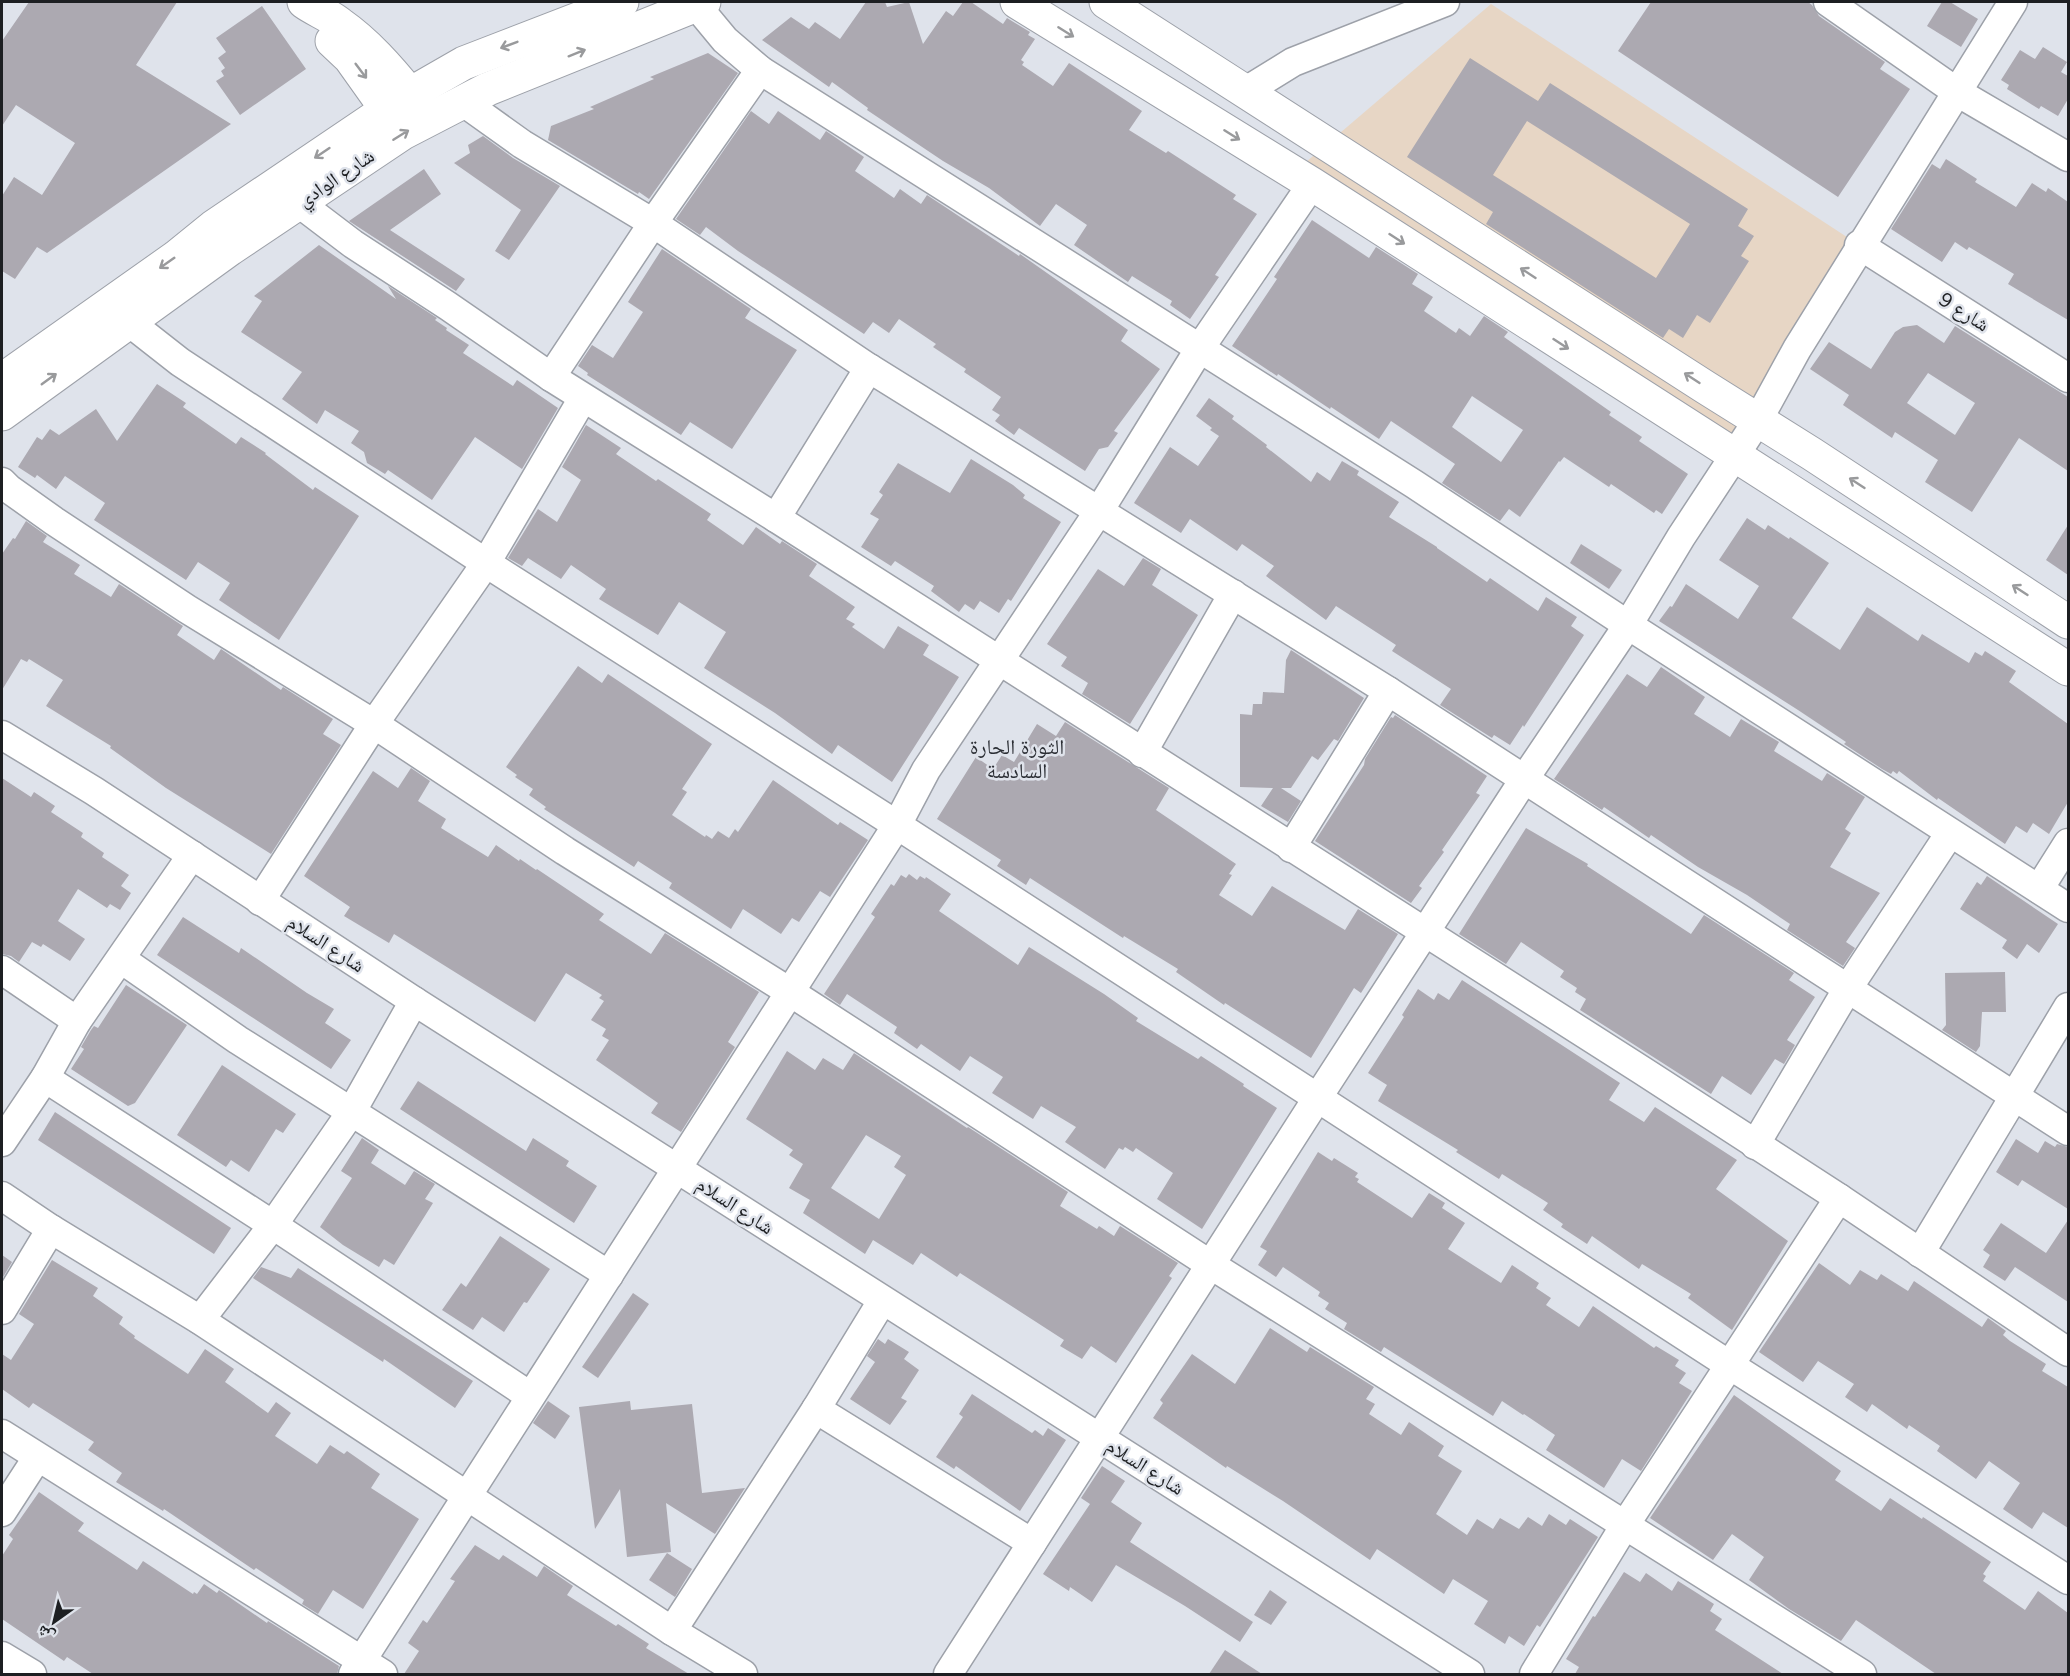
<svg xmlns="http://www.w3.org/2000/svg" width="2070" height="1676" font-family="'Nunito Sans','Noto Naskh Arabic',sans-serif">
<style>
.education{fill:#e7d6c5}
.building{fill:#aca9b1;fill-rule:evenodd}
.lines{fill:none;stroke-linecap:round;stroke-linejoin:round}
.street-casing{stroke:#9da1a9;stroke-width:31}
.secondary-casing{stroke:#9da1a9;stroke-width:35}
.street{stroke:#fff;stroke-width:28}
.secondary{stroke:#fff;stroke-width:33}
.oneway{stroke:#999a9c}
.labels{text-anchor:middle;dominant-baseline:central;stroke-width:5;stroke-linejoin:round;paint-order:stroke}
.street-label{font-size:20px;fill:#1d1f22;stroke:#dfe3eb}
.neighbourhood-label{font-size:21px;fill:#2b2e34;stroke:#dfe3eb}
</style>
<rect width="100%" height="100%" fill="#dfe3eb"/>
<polygon class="education" points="1491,4 1853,241 1730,436 1299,168"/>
<g class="building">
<polygon points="29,2 177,2 136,65 231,124 47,253 37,247 15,279 2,271 2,196 14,177 42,195 75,143 16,105 2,126 2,41"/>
<polygon points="866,2 885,2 887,7 909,2 923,44 946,11 953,16 963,2 971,2 1003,24 1007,18 1030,32 1028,35 1035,39 1021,60 1024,62 1022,65 1053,86 1069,63 1142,111 1129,130 1166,153 1168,151 1236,195 1233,199 1257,214 1215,275 1219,277 1190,319 1170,305 1172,301 1132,276 1128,282 1074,245 1087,225 1056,204 1040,226 989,188 943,161 867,110 868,108 832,82 829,87 762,40 791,17 809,29 815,22 840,39"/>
<polygon points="1651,2 1808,2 1812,5 1819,16 1885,62 1880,69 1910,89 1838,197 1618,51"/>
<polygon points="1942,2 1950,2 1978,19 1961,47 1927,26"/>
<polygon points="262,6 306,69 240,115 216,81 224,76 221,71 225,68 218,58 226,52 216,38"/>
<polygon points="2043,47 2067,62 2061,72 2068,76 2068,99 2058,116 2041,106 2039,109 2007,89 2009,85 2001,80 2020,50 2035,59"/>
<polygon points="708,53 738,73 649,199 639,192 638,194 548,140 551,126 594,109 590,107 654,79 650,77"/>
<path d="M1470,58L1538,101L1550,83L1748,209L1738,226L1754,236L1741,256L1749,261L1710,323L1697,315L1683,338L1669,329L1663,338L1486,224L1493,212L1407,157ZM1527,121L1690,224L1656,278L1493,175Z"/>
<polygon points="751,111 769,124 778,111 820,140 826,131 864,157 855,171 894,198 900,189 921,204 927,195 1019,256 1020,254 1128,330 1121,341 1160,369 1114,431 1118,433 1108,447 1099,449 1085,471 1019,428 1014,435 995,421 1000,415 992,410 1001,397 964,372 966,369 933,347 936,344 899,319 889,333 873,322 864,334 738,251 706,227 700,235 676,219"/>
<polygon points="483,136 513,158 560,186 509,260 495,251 521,210 454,163 470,153 468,145"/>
<polygon points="1946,159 1977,179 1975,182 2016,207 2032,183 2046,192 2048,188 2068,202 2068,320 2008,284 2014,274 1969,247 1967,250 1955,242 1942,262 1891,229 1932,164 1940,169"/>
<polygon points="424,169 441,194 390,230 465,279 456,291 349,221"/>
<path d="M1312,220L1369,258L1376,247L1418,274L1412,284L1433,297L1424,311L1456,333L1459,328L1470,336L1484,316L1508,332L1504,337L1611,412L1609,415L1642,437L1639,441L1688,474L1662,514L1656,510L1654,513L1611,484L1609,487L1564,457L1560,462L1559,461L1520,517L1509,509L1500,521L1442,483L1455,464L1391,421L1379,439L1331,407L1330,409L1278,374L1277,376L1232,346L1277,279L1274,277ZM1472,396L1523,430L1501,462L1452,427Z"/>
<polygon points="319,245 396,299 388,286 437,318 435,320 447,328 446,330 469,345 463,353 513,386 517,380 558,408 522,469 475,437 432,500 388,470 385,474 367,463 364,452 351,443 359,431 325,410 317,424 282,399 302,372 241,332 262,301 254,296"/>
<polygon points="662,249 751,309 745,318 797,350 732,449 690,422 681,435 587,375 588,373 578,366 592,345 613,358 643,312 628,302"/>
<path d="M1917,325L1944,343L1955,326L2068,397V471L2019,438L1972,512L1925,482L1938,460L1895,432L1892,438L1843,405L1849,395L1810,369L1829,342L1871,369L1895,332L1903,327ZM1928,373L1975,403L1955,435L1907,403Z"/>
<polygon points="157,384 186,403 183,407 236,444 241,437 266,453 265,454 313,490 315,487 359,516 279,640 219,600 230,583 198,562 186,580 94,520 105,503 65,476 56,489 37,475 35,478 18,467 37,437 42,440 50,429 59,435 96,409 117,441"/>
<polygon points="1209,398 1234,416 1232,419 1267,445 1266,447 1311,482 1317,472 1330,481 1342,461 1359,471 1357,475 1399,502 1389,517 1437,547 1437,548 1487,582 1490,578 1538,611 1546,597 1577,617 1571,626 1584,635 1524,727 1523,725 1510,745 1494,735 1492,738 1440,705 1451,689 1392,651 1396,645 1336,606 1326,620 1266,576 1274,566 1242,544 1237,551 1190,519 1181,533 1134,503 1170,447 1198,466 1219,436 1210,430 1212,428 1196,416"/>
<polygon points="586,425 621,448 616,454 656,481 658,479 711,514 707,520 743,545 756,527 780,544 782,541 817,564 809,576 855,607 846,619 855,624 852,627 884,649 898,626 929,645 923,655 959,677 892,782 838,745 832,754 775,713 704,668 726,632 679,602 658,635 599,599 606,589 571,565 561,579 528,558 522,566 508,558 538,509 557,522 581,480 562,467"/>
<polygon points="971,459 1013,485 1025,495 1023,498 1061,522 1011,601 1008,599 999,613 980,601 974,610 965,604 959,612 931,591 934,586 895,561 891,566 861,547 879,519 870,514 883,495 879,492 898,463 950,493"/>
<polygon points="1747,518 1765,530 1768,525 1789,539 1790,537 1829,563 1792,618 1840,650 1867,607 1918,641 1922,634 1969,663 1975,652 1982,656 1985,651 2016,671 2009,682 2068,724 2068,802 2049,834 2033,823 2027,833 2016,826 2005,844 1938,798 1937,800 1899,771 1897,774 1893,771 1891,774 1882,769 1844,744 1846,742 1798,710 1659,621 1670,606 1672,607 1686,584 1738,619 1759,586 1719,560"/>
<polygon points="26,521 47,536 43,542 80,565 74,574 111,597 119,584 183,626 177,635 214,660 221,649 281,690 283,687 333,719 323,734 341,745 271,854 166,788 110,748 111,746 46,706 63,680 29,659 27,662 21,659 2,690 2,554 13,538 15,539"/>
<polygon points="2068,525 2068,575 2046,560"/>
<polygon points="1581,544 1622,570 1609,589 1570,563"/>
<polygon points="1143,558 1161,569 1152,585 1198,615 1130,724 1082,694 1088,683 1061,666 1067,657 1047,644 1098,569 1124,586"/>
<polygon points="1291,650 1364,698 1338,741 1334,739 1318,760 1312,756 1291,788 1281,788 1301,801 1288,822 1261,806 1273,788 1240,787 1240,714 1252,715 1253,704 1262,704 1263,692 1284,693 1286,660"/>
<polygon points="578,666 602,683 608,674 712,744 682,789 687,792 672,815 705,837 706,835 712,839 718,831 729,838 735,829 738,832 773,780 838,825 840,822 868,840 830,897 820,891 799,922 792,918 781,934 743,909 731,929 669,888 672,883 638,861 634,867 544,809 546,807 529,795 533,789 515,777 517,775 506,767"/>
<polygon points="1661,667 1705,697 1694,714 1730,737 1741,719 1779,742 1774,751 1822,781 1827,773 1865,797 1845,829 1851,833 1830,867 1880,893 1846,942 1855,948 1843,966 1787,930 1790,924 1747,895 1698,867 1651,835 1649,838 1604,807 1602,810 1554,779 1627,674 1647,687"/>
<polygon points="1395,715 1487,776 1476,793 1480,795 1442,850 1444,852 1419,886 1422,888 1411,903 1315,841 1364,765 1365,759 1391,717 1393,718"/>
<polygon points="1065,722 1169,788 1156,810 1236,864 1229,874 1232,875 1219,895 1252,916 1272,886 1345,930 1358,909 1398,934 1361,993 1354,988 1311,1058 1225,1003 1224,1005 1176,972 1178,969 1124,936 1123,938 1030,878 1026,885 997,866 1001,860 937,819 976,757 993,769 1002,755 1014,762 1037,724 1056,736"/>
<polygon points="411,768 430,781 418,801 446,819 441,828 488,857 496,845 519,861 520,859 536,870 537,869 604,914 599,920 651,954 665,933 759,992 728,1042 735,1047 681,1132 651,1113 658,1103 596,1060 609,1040 602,1036 606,1029 591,1020 604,1001 599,998 602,995 566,973 535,1022 394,934 389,943 344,916 350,907 304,876 373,771 398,788"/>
<polygon points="2,778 31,797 34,792 55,806 51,812 83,833 81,837 104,853 102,857 129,875 121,886 131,893 120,910 110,904 107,908 78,889 58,921 85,939 70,961 43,944 41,947 32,942 19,962 11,956 2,954"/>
<polygon points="1526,828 1588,864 1587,866 1691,934 1704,915 1794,973 1789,980 1815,997 1787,1040 1795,1045 1784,1064 1775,1059 1751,1095 1722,1076 1711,1094 1580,1010 1586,999 1575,992 1577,988 1560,977 1564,971 1521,942 1506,964 1459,934"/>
<polygon points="909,874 917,880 920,876 925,879 926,877 951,894 939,911 1018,965 1029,947 1104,994 1138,1018 1136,1021 1198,1059 1201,1056 1244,1084 1243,1086 1277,1108 1202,1229 1157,1199 1173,1173 1136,1148 1133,1152 1125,1147 1123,1150 1119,1148 1105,1169 1065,1142 1076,1127 1041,1106 1033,1119 992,1093 1003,1077 970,1056 960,1071 921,1044 917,1049 894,1033 897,1027 847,994 840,1005 824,994 875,917 871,914 891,884 894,886 901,875 906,878"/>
<polygon points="1987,876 2058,924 2039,953 2027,944 2017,959 2002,948 2007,940 1960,909 1977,882 1981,885"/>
<polygon points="183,917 239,953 241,948 307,993 334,1009 325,1023 351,1040 331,1069 157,955"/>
<polygon points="2005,972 2006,1012 1982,1012 1980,1046 1976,1052 1942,1030 1946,1025 1945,973"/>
<polygon points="1462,980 1620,1083 1609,1100 1644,1122 1655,1107 1737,1160 1716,1189 1788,1241 1732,1330 1688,1298 1691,1294 1642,1264 1639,1269 1592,1236 1587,1244 1561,1227 1563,1224 1543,1210 1548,1203 1502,1174 1499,1179 1456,1152 1458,1150 1378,1101 1387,1085 1368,1073 1404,1017 1402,1015 1418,989 1434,1000 1438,993 1449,1000"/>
<polygon points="126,985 187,1025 135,1103 128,1106 71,1069 84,1049 81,1047 91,1030 94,1026 98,1028"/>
<path d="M787,1051L815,1070L823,1058L843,1070L854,1053L967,1128L968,1127L1068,1192L1060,1206L1097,1229L1099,1226L1114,1236L1120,1226L1178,1263L1169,1276L1172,1278L1116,1363L1091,1346L1082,1359L1060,1346L1064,1340L960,1273L957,1277L921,1253L913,1265L873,1240L865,1254L803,1213L810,1200L789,1188L803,1164L789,1155L793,1150L746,1119ZM866,1135L901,1156L894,1167L906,1175L879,1219L831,1188Z"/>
<polygon points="222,1065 296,1114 283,1133 276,1129 249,1172 231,1160 226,1167 177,1135"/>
<polygon points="418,1081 526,1151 533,1138 569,1161 566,1166 597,1186 574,1223 400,1109"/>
<polygon points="55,1112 231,1228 214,1254 38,1140"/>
<polygon points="362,1138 379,1150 371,1163 405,1185 414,1171 435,1184 425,1199 433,1203 394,1265 384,1259 379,1267 343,1245 320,1227 352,1178 341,1171"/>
<polygon points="2016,1139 2038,1153 2045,1141 2055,1147 2057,1144 2068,1147 2068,1209 2022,1180 2018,1186 1996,1172"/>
<polygon points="1318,1152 1332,1161 1334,1158 1358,1173 1355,1177 1359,1179 1357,1182 1412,1218 1429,1193 1445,1203 1442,1208 1465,1223 1448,1249 1501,1283 1512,1265 1539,1283 1536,1288 1551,1298 1546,1305 1579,1327 1593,1306 1654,1348 1656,1346 1679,1360 1675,1366 1686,1373 1679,1383 1692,1391 1641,1471 1622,1459 1604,1488 1546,1450 1555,1435 1524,1414 1523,1415 1502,1401 1493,1416 1384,1347 1381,1352 1344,1329 1347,1323 1325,1309 1329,1303 1318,1296 1320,1292 1283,1267 1276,1277 1258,1265 1267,1251 1260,1247"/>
<polygon points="2068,1220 2068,1302 2015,1267 2005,1281 1983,1267 1990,1255 1983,1250 2001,1223 2046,1253"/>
<polygon points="500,1236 550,1269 527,1303 524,1302 504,1332 482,1317 473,1330 442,1310 461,1283 466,1287"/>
<polygon points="2,1255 12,1262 2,1279"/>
<polygon points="52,1260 98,1288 93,1296 123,1317 119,1324 135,1336 134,1338 188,1374 205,1349 234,1369 225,1382 268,1413 276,1402 291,1413 275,1436 317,1464 330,1445 344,1454 347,1451 380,1474 371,1488 419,1519 363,1609 333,1590 318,1614 302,1604 304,1600 256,1568 254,1570 164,1509 163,1511 116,1482 122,1473 88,1450 94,1442 33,1403 29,1408 2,1389 2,1354 11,1360 34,1324 19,1314"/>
<polygon points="1819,1263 1850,1285 1860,1270 1877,1280 1881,1274 1908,1291 1914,1281 1982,1327 1988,1318 2006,1331 2003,1335 2010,1341 2046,1364 2042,1371 2068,1387 2068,1528 2043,1512 2032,1529 2003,1509 2020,1483 1989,1461 1976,1479 1937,1451 1940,1446 1909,1425 1907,1429 1872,1404 1867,1412 1845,1397 1854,1384 1818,1361 1803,1382 1759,1352"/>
<polygon points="261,1267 291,1278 298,1268 473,1381 455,1408 384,1359 383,1362 253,1278"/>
<polygon points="633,1293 649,1304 598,1378 582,1367"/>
<polygon points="1270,1328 1307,1352 1310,1347 1374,1387 1366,1399 1375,1404 1369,1414 1401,1435 1409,1422 1444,1446 1438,1456 1462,1471 1436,1514 1467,1535 1477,1519 1493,1529 1500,1518 1519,1529 1528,1517 1542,1526 1549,1514 1566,1525 1570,1519 1598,1537 1540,1627 1537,1625 1524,1646 1509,1636 1505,1644 1474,1624 1488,1601 1453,1579 1444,1594 1377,1549 1370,1560 1283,1501 1227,1466 1226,1468 1153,1418 1163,1403 1160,1400 1192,1354 1235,1384"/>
<polygon points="878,1339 885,1344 888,1339 909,1352 904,1359 919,1370 901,1398 907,1401 890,1425 850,1399 875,1362 867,1356"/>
<polygon points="972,1394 1032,1433 1035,1430 1043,1436 1048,1428 1066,1440 1020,1511 956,1466 954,1469 936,1457 963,1417 959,1414"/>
<polygon points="1734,1395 1841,1471 1835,1480 1881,1511 1890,1498 1922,1519 1923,1517 1991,1562 1983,1574 1986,1576 1983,1581 2025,1610 2038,1591 2068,1613 2068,1674 1936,1674 1856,1620 1841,1641 1789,1609 1749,1580 1764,1557 1732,1534 1713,1560 1650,1518"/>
<polygon points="548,1401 570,1416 555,1439 533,1423"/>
<polygon points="630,1401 631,1410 692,1404 702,1493 745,1488 715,1534 666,1503 671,1552 627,1557 620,1489 595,1529 579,1407"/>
<polygon points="1102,1466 1125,1481 1111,1502 1142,1523 1130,1542 1253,1622 1240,1642 1185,1606 1116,1565 1092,1602 1070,1587 1069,1591 1043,1574 1090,1504 1081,1498"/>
<polygon points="39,1492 84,1523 78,1531 137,1570 143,1561 193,1594 194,1592 197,1594 204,1584 217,1593 219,1590 267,1623 268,1621 339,1666 337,1674 93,1674 67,1657 64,1661 2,1619 2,1556 13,1539 9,1535"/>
<polygon points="475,1545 499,1560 503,1555 537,1577 544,1566 573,1586 567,1595 616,1626 618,1624 649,1644 646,1648 689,1674 404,1674 419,1651 408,1643 423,1620 427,1623 455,1581 450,1579"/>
<polygon points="667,1553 692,1569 675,1597 649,1580"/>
<polygon points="1624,1572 1640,1582 1646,1573 1672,1591 1678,1581 1697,1593 1714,1604 1710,1611 1722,1619 1715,1630 1783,1674 1575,1674 1579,1667 1566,1659 1593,1616 1595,1617"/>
<polygon points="1270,1590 1287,1602 1271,1625 1254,1615"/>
<polygon points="1225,1650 1262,1674 1209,1674"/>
</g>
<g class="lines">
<defs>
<g id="street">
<polyline points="1828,2 1957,92 2068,157"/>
<polyline points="696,5 725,40 760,70 1414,484 1628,625 2068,908"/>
<polyline points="1246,91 1293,62 1445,2"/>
<polyline points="462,101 522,144 653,223 869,368 1388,691 2068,1131"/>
<polyline points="299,203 353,244 448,306 551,377 776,518 1643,1071 1839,1198 2068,1352"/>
<polyline points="1859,245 2068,378"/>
<polyline points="129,322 180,362 486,563 897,825 1731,1366 2068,1580"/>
<polyline points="551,377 653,223 760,70"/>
<polyline points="2,482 9,489 54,521 187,609 374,724 565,851 790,992 1211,1265 1862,1674"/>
<polyline points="776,518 869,368"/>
<polyline points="2,735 94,791 414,1001 1470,1674"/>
<polyline points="1142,753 1233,594"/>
<polyline points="1291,848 1388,691"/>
<polyline points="2039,889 2068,843"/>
<polyline points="260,901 374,724 486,563 583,398"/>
<polyline points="121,959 238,1040 609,1275"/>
<polyline points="2,970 77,1021"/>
<polyline points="45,1078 273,1225 530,1396"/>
<polyline points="2,1142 45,1078 77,1021 192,855"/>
<polyline points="1755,1145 1848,988 1950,833"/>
<polyline points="2,1196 51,1229 200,1320 672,1631 743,1674"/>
<polyline points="1920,1253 2068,1007"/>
<polyline points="2,1310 51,1229"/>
<polyline points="200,1320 273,1225 352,1111 414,1001"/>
<polyline points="816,1409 1032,1543"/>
<polyline points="2,1434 383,1674"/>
<polyline points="2,1512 37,1458"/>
<polyline points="672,1631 816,1409 882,1301"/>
<polyline points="2,1656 32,1674"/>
<polyline points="353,1674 897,825 926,770 1099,511 1200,348 1312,184"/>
<polyline points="948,1674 1318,1097 1525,778 1628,625 1681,537 1758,420 1797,349 2013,2"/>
<polyline points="1534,1674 1625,1525 1839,1198"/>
</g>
<g id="secondary">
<path d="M304,2C315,10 329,15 340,24C367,43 389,68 410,94"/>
<polyline points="1017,2 1312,184 2068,669"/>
<polyline points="1106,2 1705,387 1812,454 2068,622"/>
<polyline points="332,41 350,58 387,110"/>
<polyline points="2,380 176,257 213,227 410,94 464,63 622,2"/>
<polyline points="2,414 230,249 403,133 488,89 704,2"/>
</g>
</defs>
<use href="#street" class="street-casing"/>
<use href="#secondary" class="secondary-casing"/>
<use href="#street" class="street"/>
<use href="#secondary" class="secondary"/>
</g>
<defs><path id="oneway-shaft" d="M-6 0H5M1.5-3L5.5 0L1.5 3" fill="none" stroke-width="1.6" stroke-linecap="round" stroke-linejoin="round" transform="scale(1.5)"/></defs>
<g class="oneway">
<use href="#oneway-shaft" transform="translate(1066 32) rotate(32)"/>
<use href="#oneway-shaft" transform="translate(509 45) rotate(159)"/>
<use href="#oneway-shaft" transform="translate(577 53) rotate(-22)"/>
<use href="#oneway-shaft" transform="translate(361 71) rotate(53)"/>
<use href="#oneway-shaft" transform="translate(401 135) rotate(-32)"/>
<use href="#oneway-shaft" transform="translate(1232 135) rotate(32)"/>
<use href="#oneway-shaft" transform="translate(322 153) rotate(146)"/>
<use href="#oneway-shaft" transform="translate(1397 239) rotate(33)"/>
<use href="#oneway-shaft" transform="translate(167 263) rotate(145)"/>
<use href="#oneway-shaft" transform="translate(1528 273) rotate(-147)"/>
<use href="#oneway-shaft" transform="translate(1561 344) rotate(33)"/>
<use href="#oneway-shaft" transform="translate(1692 378) rotate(-147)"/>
<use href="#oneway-shaft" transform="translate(49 379) rotate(-36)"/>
<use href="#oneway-shaft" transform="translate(1857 483) rotate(-147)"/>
<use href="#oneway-shaft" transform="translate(2020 590) rotate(-147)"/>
</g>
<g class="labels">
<g class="street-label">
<text transform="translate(336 178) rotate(-34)">شارع الوادي</text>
<text transform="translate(1964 312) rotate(32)">شارع 9</text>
<text transform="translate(326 944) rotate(33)">شارع السلام</text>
<text transform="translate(735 1206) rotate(33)">شارع السلام</text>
<text transform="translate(1145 1467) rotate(32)">شارع السلام</text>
</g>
<g class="neighbourhood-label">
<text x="1017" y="747">الثورة الحارة<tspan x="1017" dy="24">السادسة</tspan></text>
</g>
</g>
<rect width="2070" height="1676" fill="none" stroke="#1d1f22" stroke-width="6"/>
<g transform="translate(54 1622) rotate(214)" stroke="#dfe3eb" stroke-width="4.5" paint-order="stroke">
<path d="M0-4.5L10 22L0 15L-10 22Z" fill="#1d1f22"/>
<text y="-9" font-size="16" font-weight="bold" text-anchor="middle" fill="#1d1f22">ش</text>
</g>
</svg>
